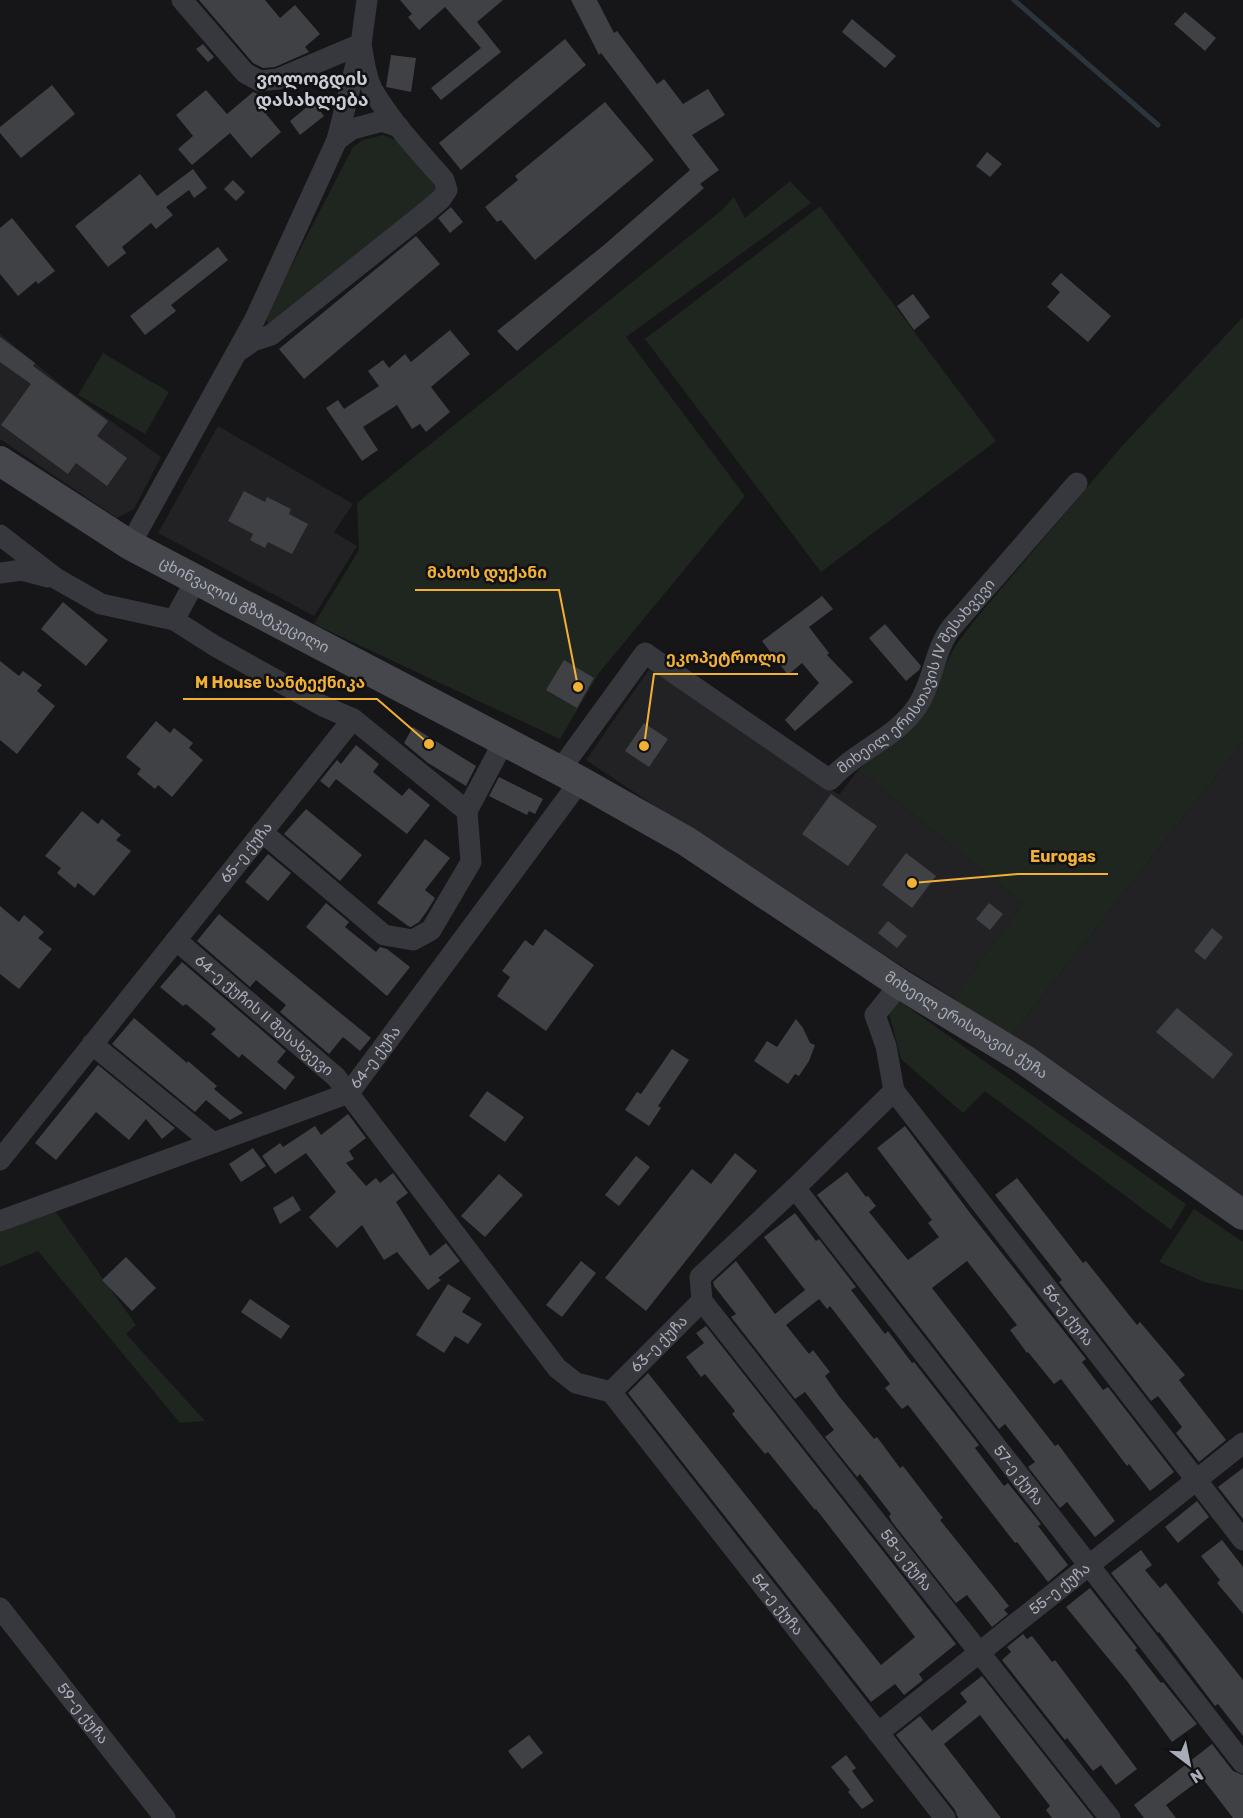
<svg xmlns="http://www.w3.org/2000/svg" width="1243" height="1818" font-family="Rubik,'Noto Sans Georgian',sans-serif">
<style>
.built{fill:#222225}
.green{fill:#1e261f}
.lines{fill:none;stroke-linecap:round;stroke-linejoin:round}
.stream{stroke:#2c353c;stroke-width:5}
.building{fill:#404145}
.street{stroke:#37383d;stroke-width:21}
.secondary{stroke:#45474d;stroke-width:30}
.labels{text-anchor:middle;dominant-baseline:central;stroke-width:5;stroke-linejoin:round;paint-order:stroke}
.street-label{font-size:15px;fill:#a8adb8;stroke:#111113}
.quarter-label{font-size:18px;font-weight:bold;fill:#c9ccd4;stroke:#111113}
.leader{fill:none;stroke:#f2b134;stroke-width:2}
.callout-dot{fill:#f2b134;stroke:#111113;stroke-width:2}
.callout-label{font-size:16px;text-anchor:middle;font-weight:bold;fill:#f2b134;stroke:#111113;stroke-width:5;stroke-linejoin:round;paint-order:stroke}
</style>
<rect width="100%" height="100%" fill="#161618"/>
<g class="built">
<polygon points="0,334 65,388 161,457 134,509 117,518 0,439"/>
<polygon points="218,426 353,504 334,532 357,546 314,616 158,533"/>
<polygon points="650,668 839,795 858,770 1023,903 953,998 796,900 586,760"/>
<polygon points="1243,742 1243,1204 1010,1037"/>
</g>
<g class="green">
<polygon points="383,135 400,142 434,185 436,192 274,326 268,323 265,317 353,147 363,140"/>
<polygon points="790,181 811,203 626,337 745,496 599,673 560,739 314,624 359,550 357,503 722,210 734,197 745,218"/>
<polygon points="820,206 996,441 821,572 645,339"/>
<polygon points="1243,317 1243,742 1010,1037 953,998 1023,903 858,770 918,720 955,646 978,616 1122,446"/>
<polygon points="103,353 169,392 145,434 78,395"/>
<polygon points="898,1000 1186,1204 1171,1230 985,1091 963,1113 901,1059 889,1013"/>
<polygon points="53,1208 136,1325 126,1334 205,1421 180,1423 38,1251 0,1267 0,1228"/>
<polygon points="1194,1209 1243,1242 1243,1290 1204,1282 1159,1262"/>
</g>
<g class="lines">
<polyline class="stream" points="1014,0 1158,125"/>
</g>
<g class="building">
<polygon points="199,0 265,0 280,18 295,5 320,34 305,47 309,52 275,67 263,68 253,63"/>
<polygon points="400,0 503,0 477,22 501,52 441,100 431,88 481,48 445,7 419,30 408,17 412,14"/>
<polygon points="571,0 597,0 614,33 617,31 657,84 664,79 683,104 708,89 725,115 692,135 719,170 700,184 704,188 517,351 497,331 604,245 690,170 601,53 599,55"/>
<polygon points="1185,12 1216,38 1205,51 1174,24"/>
<polygon points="852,19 896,56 885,68 842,32"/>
<polygon points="565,39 586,65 461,170 439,143"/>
<polygon points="203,44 214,57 208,62 196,49"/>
<polygon points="391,55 416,58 411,92 386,87"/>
<polygon points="52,85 75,114 21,158 0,133 0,127"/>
<polygon points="206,90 227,114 253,92 256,93 266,104 261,108 281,132 251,158 230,133 192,165 178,149 193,136 176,115"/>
<polygon points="313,102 324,116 300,135 290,121"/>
<polygon points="605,102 654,160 535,260 501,220 497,222 485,207 518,180 515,176"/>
<polygon points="987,152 1002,164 990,177 976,166"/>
<polygon points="193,169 207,188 194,198 189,190 166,207 173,215 156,229 151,223 122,247 126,253 108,267 75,226 140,174 157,196"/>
<polygon points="233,180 245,192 236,201 224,189"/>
<polygon points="451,207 463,222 450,233 438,218"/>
<polygon points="12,218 55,271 38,284 36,281 18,296 0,274 0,228"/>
<polygon points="416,236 440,264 304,379 279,349"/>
<polygon points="218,247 228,260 171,305 176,311 145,335 130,316"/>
<polygon points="1061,273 1111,316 1088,342 1047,307 1060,292 1051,284"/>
<polygon points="913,294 930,317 914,330 897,306"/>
<polygon points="450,330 470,354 431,387 450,412 426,432 420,424 412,429 397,405 363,427 378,450 362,461 326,408 338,400 344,409 379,386 368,371 383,360 389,368 405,354 411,362"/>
<polygon points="0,337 35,363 33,366 108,421 97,436 127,458 107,486 76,463 68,474 1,425 31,384 0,362"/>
<polygon points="244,491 265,502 267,497 291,509 289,514 308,524 292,554 268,542 265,548 250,540 253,534 228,521"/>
<polygon points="822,596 833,609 809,627 829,653 827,655 853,682 795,731 785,720 819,683 802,663 788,675 762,641"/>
<polygon points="63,602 108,640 86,666 41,629"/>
<polygon points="885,624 921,666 919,670 906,681 869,638"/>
<polygon points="564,660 594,678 577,708 546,690"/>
<polygon points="0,661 19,676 23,671 42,685 37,691 55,706 17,754 0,740"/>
<polygon points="156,721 170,733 174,728 193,743 189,748 203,760 172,797 158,785 155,789 137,774 141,769 126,757"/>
<polygon points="644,723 668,739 649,767 625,751"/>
<polygon points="413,727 476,766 466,786 428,763 404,743"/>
<polygon points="356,745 379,764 373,772 402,796 409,788 430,805 407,834 336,779 329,788 320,781 337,760 341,764"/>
<polygon points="499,777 543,799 535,814 529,811 527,815 489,796"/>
<polygon points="831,794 877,826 848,866 802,834"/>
<polygon points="306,809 362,855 340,881 284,834"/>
<polygon points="82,811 98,824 102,819 121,835 116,840 131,851 94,896 78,883 75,888 57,873 61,868 45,856"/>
<polygon points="425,839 450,858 425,890 435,898 427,911 419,922 411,927 408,926 377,903"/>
<polygon points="906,853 936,876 912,908 882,885"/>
<polygon points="268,854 291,873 268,901 245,882"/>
<polygon points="326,903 349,922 345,927 376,952 380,947 387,949 410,967 387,996 306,927"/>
<polygon points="989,903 1003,914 990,930 976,919"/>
<polygon points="0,906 19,922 24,915 44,932 38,938 52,949 19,989 0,974"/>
<polygon points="219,914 371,1038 360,1051 343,1037 329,1054 280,1012 286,1005 256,980 250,987 197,941"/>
<polygon points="888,921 907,936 897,948 878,933"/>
<polygon points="1212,928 1223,937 1205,960 1194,951"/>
<polygon points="545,929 594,965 546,1031 497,996 510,977 502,971 525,940 533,946"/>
<polygon points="182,962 286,1051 277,1062 295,1077 285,1090 242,1054 239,1058 211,1034 216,1029 186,1004 183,1006 160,987"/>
<polygon points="1177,1008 1233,1054 1213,1079 1156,1032"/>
<polygon points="134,1018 187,1063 188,1061 217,1086 214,1089 243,1113 230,1120 206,1100 195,1112 112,1044"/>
<polygon points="796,1019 803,1028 810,1043 815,1045 809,1061 799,1076 795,1074 788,1084 754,1061 767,1041 777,1047"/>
<polygon points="672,1049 689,1060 658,1106 661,1108 649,1126 625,1110 637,1092 641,1094"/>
<polygon points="98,1065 175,1128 162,1139 146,1119 129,1140 96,1112 56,1160 35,1143"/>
<polygon points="487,1091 524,1117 505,1142 469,1116"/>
<polygon points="348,1114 366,1138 349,1151 354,1159 346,1163 366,1186 376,1178 380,1183 393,1173 408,1193 396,1202 430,1256 446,1243 460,1261 438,1278 441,1280 428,1290 397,1252 384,1260 362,1225 337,1248 309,1217 336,1192 306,1153 275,1174 262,1156 280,1143 283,1147 315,1126 321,1135"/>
<polygon points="905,1126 970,1213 1086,1359 1082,1362 1103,1390 1108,1387 1174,1472 1150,1491 1129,1464 1127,1466 1061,1379 1054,1384 1028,1352 1027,1353 1010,1330 1017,1325 967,1261 932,1288 1055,1446 1058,1444 1115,1521 1095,1537 1067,1502 1060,1508 1028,1467 1035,1462 1005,1424 999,1429 817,1195 847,1172 866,1197 868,1196 876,1206 869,1212 908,1260 939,1237 928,1223 932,1220 877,1148"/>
<polygon points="253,1148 266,1166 241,1182 229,1164"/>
<polygon points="735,1153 757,1171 646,1311 605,1278 692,1169 711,1184"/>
<polygon points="636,1156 650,1167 619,1206 605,1195"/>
<polygon points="499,1174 523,1195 485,1237 461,1216"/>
<polygon points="1017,1178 1083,1263 1086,1261 1137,1325 1140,1322 1185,1375 1179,1380 1226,1440 1199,1462 1176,1433 1182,1427 1158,1396 1151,1401 1059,1282 1062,1280 995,1195"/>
<polygon points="293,1196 301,1210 280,1224 273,1208"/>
<polygon points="795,1213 816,1241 819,1239 856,1287 851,1290 885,1334 888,1331 912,1363 914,1362 979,1445 975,1448 1004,1486 1008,1483 1041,1524 1038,1526 1068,1565 1048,1582 1017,1542 1015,1543 908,1405 902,1409 885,1388 890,1384 830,1306 827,1309 819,1299 786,1325 809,1354 813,1350 830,1372 825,1376 839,1396 874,1439 877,1437 900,1468 903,1466 943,1518 940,1520 1009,1606 1004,1610 1008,1614 992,1627 967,1595 956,1603 892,1522 889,1516 891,1514 860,1474 857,1477 825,1437 834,1430 805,1392 795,1399 731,1317 736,1314 714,1286 713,1282 736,1261 775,1314 805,1290 764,1237"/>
<polygon points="126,1257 156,1288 132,1311 102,1280"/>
<polygon points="581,1261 596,1273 562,1317 546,1305"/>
<polygon points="448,1284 471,1298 462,1312 482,1324 468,1344 455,1336 444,1353 416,1335"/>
<polygon points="250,1299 290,1326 281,1339 241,1312"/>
<polygon points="706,1326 956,1644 919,1674 923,1680 904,1695 895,1684 871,1702 628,1393 648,1373 881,1665 915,1637 816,1509 815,1510 768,1452 765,1454 749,1435 732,1414 735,1411 705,1374 701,1377 686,1357 704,1343 696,1333"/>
<polygon points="1243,1468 1243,1519 1218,1487"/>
<polygon points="1197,1501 1209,1517 1178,1543 1165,1527"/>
<polygon points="1222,1540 1243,1567 1243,1614 1217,1583 1220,1580 1201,1556"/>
<polygon points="1141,1550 1152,1565 1145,1570 1160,1588 1166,1583 1243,1680 1243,1736 1218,1704 1215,1706 1159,1632 1158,1633 1111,1573"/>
<polygon points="1090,1588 1137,1648 1135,1650 1161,1683 1163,1682 1197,1724 1172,1742 1127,1681 1066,1607"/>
<polygon points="1023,1634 1027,1639 1032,1636 1052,1662 1055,1660 1137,1769 1116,1785 1101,1765 1093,1771 1067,1738 1065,1740 1002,1660 1011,1652 1007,1647"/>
<polygon points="982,1676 1094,1818 1052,1818 1046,1810 1050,1806 980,1715 944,1744 1001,1818 958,1818 955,1810 896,1735 920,1716 932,1731 967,1702 960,1693"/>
<polygon points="529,1735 543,1753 522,1769 508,1751"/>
<polygon points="1212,1744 1233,1771 1243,1775 1243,1818 1233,1818 1203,1779 1201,1779 1166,1805 1176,1818 1144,1818 1134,1805"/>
<polygon points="846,1755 856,1768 852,1771 874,1801 862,1809 848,1792 850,1790 831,1767"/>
</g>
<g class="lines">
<g class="street">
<path d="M182,0L245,73L260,81L278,79L361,44C364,59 365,75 372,89C391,122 419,151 444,180L447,190L441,199L427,211L271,335L253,341L236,353"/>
<polyline points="337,140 352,129 382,121 399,127"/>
<polyline points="0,535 57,579 101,604 174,620 215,646 323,706 353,719 467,811"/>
<polyline points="130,545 255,319 337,140 361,44 367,0"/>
<polyline points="0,573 22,570 48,577"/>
<polyline points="174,620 197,578"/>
<path id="s1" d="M560,770L645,653L830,780C855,751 897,738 918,705C933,682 934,651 951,628L1077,483"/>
<polyline points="467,811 504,741"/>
<polyline points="262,832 384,935 413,940 431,930 471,862 467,811"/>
<path id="s2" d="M176,940L336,1077L557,1368L576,1383L611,1392"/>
<polyline points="92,1044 213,1143"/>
<path id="s3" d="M894,1091L1243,1540"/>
<path id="s4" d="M0,1160L353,719"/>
<path id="s5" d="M795,1188L1243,1763"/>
<path id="s6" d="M0,1221L349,1093L580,781"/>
<path id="s7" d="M702,1301L1110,1818"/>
<polyline points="702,1301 700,1277 795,1188 894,1091 886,1046 875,1015 900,984"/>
<path id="s8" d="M611,1392L945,1818"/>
<path id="s9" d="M611,1392L702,1301"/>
<path id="s10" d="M0,1608L165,1818"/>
<path id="s11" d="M878,1733L1243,1443"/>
</g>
<path class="secondary" id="s12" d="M0,461L130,545L580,781L686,841L900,984L1025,1060L1243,1215"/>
</g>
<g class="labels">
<g class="street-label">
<text stroke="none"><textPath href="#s12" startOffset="284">ცხინვალის გზატკეცილი</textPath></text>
<text stroke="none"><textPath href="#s1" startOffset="507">მიხეილ ერისთავის IV შესახვევი</textPath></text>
<text stroke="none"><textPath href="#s4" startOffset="394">65-ე ქუჩა</textPath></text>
<text stroke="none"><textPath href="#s2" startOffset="116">64-ე ქუჩის II შესახვევი</textPath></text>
<text stroke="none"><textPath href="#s12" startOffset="1120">მიხეილ ერისთავის ქუჩა</textPath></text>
<text stroke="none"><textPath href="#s6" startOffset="416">64-ე ქუჩა</textPath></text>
<text stroke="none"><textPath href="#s3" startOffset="284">56-ე ქუჩა</textPath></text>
<text stroke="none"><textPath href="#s9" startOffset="68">63-ე ქუჩა</textPath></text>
<text stroke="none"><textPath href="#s5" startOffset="364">57-ე ქუჩა</textPath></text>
<text stroke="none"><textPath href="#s7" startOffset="330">58-ე ქუჩა</textPath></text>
<text stroke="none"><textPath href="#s11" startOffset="232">55-ე ქუჩა</textPath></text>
<text stroke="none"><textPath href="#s8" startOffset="270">54-ე ქუჩა</textPath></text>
<text stroke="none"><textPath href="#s10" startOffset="134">59-ე ქუჩა</textPath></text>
</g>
<g class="quarter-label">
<text x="312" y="79">ვოლოგდის<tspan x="312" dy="21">დასახლება</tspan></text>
</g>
</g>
<path class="leader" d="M578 687L559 590H415M644 746L654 674H798M429 744L377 699H183M912 883L1018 874H1108"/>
<g class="callout-dot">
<circle cx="578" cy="687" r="6"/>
<circle cx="644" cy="746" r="6"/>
<circle cx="429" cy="744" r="6"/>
<circle cx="912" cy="883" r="6"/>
</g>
<g class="callout-label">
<text x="487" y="578">მახოს დუქანი</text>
<text x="726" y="663">ეკოპეტროლი</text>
<text x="280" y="688">M House სანტექნიკა</text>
<text x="1063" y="862">Eurogas</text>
</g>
<g transform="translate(1189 1764) rotate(148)" stroke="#111113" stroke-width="4.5" paint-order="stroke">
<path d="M0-4.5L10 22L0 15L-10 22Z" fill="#a8adb8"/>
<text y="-9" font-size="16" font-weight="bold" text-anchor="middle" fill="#a8adb8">N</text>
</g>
</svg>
